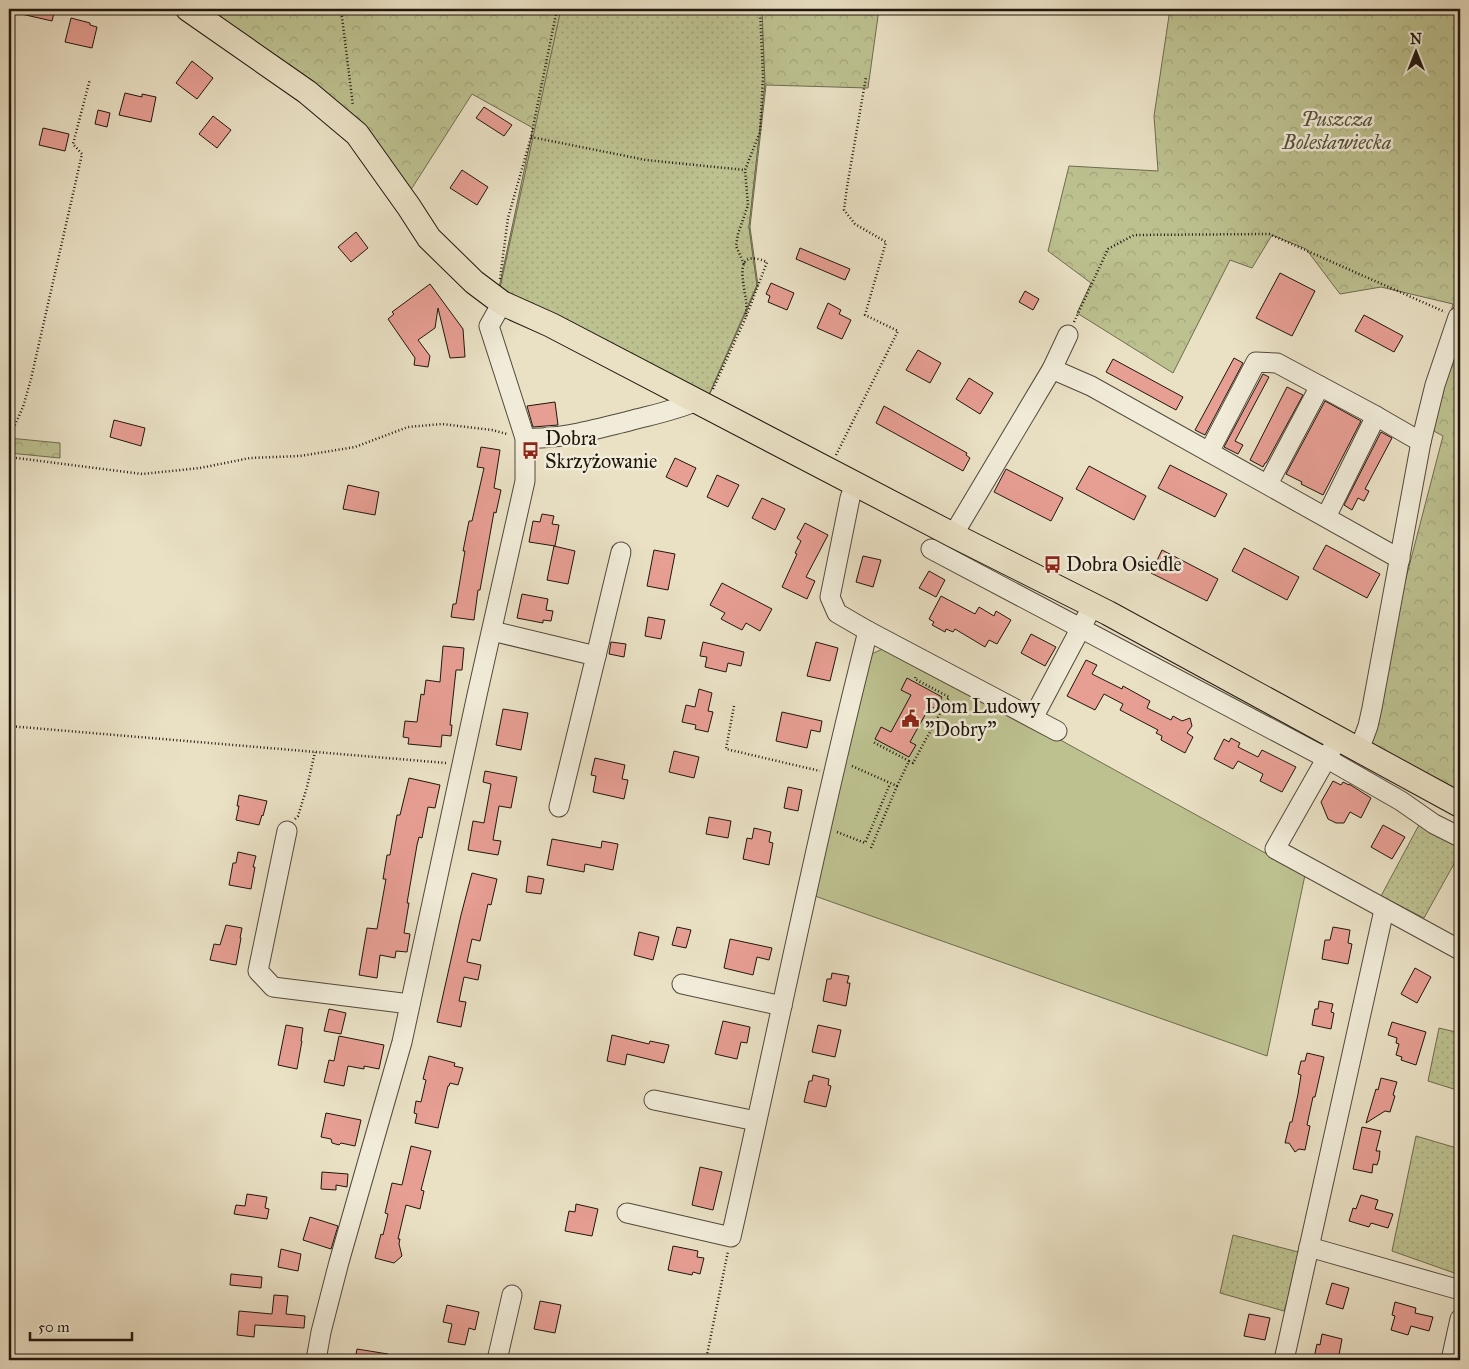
<svg xmlns="http://www.w3.org/2000/svg" width="1469" height="1369" font-family="'IM FELL Great Primer',serif">
<style>
.grass{fill:url(#grass-dots);stroke:#6e6c4f}
.forest{fill:url(#forest-crowns);stroke:#6e6c4f}
.park{fill:#bdc190;stroke:#6e6c4f}
.building{fill:#e79e93;stroke:#1f160e}
.lines{fill:none;stroke-linecap:round;stroke-linejoin:round}
.minor-casing{stroke:#52493c;stroke-width:21}
.major-casing{stroke:#1f160e;stroke-width:26}
.path{stroke:#1f160e;stroke-width:2.5;stroke-dasharray:1 2.5;stroke-linecap:butt}
.minor{stroke:#f1ecd9;stroke-width:19}
.major{stroke:#eae1c5;stroke-width:24}
.labels{text-anchor:middle;dominant-baseline:central;stroke-width:5;stroke-linejoin:round;paint-order:stroke}
.park-label{font-size:20px;font-style:italic;fill:#56523c;stroke:#f1ecd9}
.poi-label{font-size:20px;fill:#1f160e;stroke:#f1ecd9;text-anchor:start}
</style>
<defs>
<pattern id="grass-dots" width="8" height="8" patternUnits="userSpaceOnUse" patternTransform="scale(1.25)"><rect width="8" height="8" fill="#bdc190"/><path d="M2 2h.1M6 6h.1" fill="none" stroke="#a2a57b" stroke-width="1.8" stroke-linecap="round"/></pattern>
<pattern id="forest-crowns" width="20" height="18" patternUnits="userSpaceOnUse" patternTransform="scale(1.25)"><rect width="20" height="18" fill="#bdc190"/><path d="M2 6a3 3 0 1 1 6 0M12 15a3 3 0 1 1 6 0" fill="none" stroke="#a2a57b"/></pattern>
</defs>
<rect width="100%" height="100%" fill="#eae1c5"/>
<filter id="stains"><feTurbulence type="fractalNoise" baseFrequency=".004" numOctaves="4"/><feColorMatrix values="0 0 0 0 .2 0 0 0 0 .09 0 0 0 0 .02 0 0 0 .5 -.17"/></filter>
<radialGradient id="worn" r=".72"><stop offset=".6" stop-color="#630" stop-opacity="0"/><stop offset="1" stop-color="#630" stop-opacity=".3"/></radialGradient>
<g class="grass">
<polygon points="539,9 762,9 765,84 749,227 757,285 708,397 499,288 534,128"/>
<polygon points="1420,823 1460,848 1460,853 1424,918 1381,896"/>
<polygon points="1439,1028 1460,1033 1460,1091 1428,1081"/>
<polygon points="1416,1136 1460,1149 1460,1275 1392,1251"/>
<polygon points="1233,1235 1302,1253 1284,1311 1220,1293"/>
</g>
<g class="forest">
<polygon points="198,9 561,9 500,288 708,397 757,285 749,227 765,84 762,9 879,9 868,88 766,85 750,227 758,285 708,398 499,289 533,128 472,94 405,199 361,139"/>
<polygon points="1170,9 1460,9 1460,804 1361,751 1443,436 1421,424 1453,304 1381,287 1340,294 1306,249 1272,235 1252,268 1230,260 1173,373 1077,313 1091,283 1048,251 1069,166 1158,171 1154,116"/>
<polygon points="9,438 60,443 60,458 9,453"/>
</g>
<polygon class="park" points="887,647 1046,732 1305,875 1267,1056 812,895 867,656"/>
<g class="building">
<polygon points="18,9 55,9 52,21 17,13"/>
<polygon points="71,18 90,23 90,25 97,27 92,48 65,42"/>
<polygon points="192,61 213,78 197,99 176,83"/>
<polygon points="125,93 142,97 142,94 156,97 151,122 119,115"/>
<polygon points="484,107 512,125 504,136 476,118"/>
<polygon points="98,110 110,113 107,127 95,124"/>
<polygon points="213,116 231,130 217,148 199,134"/>
<polygon points="43,128 69,134 65,151 39,145"/>
<polygon points="462,170 488,187 477,205 450,188"/>
<polygon points="356,232 368,248 351,262 338,247"/>
<polygon points="800,248 850,269 845,280 796,259"/>
<polygon points="1280,273 1315,291 1292,336 1256,318"/>
<polygon points="771,283 794,293 787,310 768,302 770,296 766,294"/>
<polygon points="430,284 463,329 465,357 450,358 438,308 435,328 418,340 430,356 428,367 414,365 415,358 388,319 394,314 392,312"/>
<polygon points="1025,291 1039,299 1033,310 1019,302"/>
<polygon points="828,303 841,310 839,314 851,320 842,339 817,328"/>
<polygon points="1364,315 1403,336 1394,352 1355,331"/>
<polygon points="918,350 941,363 930,383 906,370"/>
<polygon points="1234,358 1243,363 1205,435 1195,430"/>
<polygon points="1113,359 1183,397 1176,410 1106,372"/>
<polygon points="1263,374 1269,377 1235,441 1243,445 1238,454 1224,447"/>
<polygon points="969,378 993,393 980,414 956,399"/>
<polygon points="1287,387 1303,395 1266,463 1265,463 1263,467 1250,460"/>
<polygon points="1325,401 1361,421 1323,495 1301,484 1302,482 1286,474"/>
<polygon points="555,402 558,425 533,427 527,406"/>
<polygon points="884,406 967,453 966,455 970,458 963,471 876,423"/>
<polygon points="114,420 145,428 141,446 110,437"/>
<polygon points="1381,432 1392,438 1365,489 1369,491 1364,501 1358,498 1352,510 1344,505"/>
<polygon points="481,447 500,450 494,488 501,490 496,513 494,512 480,590 478,590 474,620 451,617 453,604 456,604 465,551 463,551 469,521 472,521 484,468 477,467"/>
<polygon points="675,458 696,468 687,487 666,477"/>
<polygon points="1170,465 1227,494 1215,517 1158,488"/>
<polygon points="1089,466 1146,496 1134,520 1076,489"/>
<polygon points="1006,469 1063,498 1051,521 994,492"/>
<polygon points="717,475 739,485 728,507 707,497"/>
<polygon points="348,485 379,492 375,515 343,509"/>
<polygon points="762,498 785,509 775,530 752,518"/>
<polygon points="542,514 554,516 552,524 559,525 555,546 529,542 533,521 540,522"/>
<polygon points="805,523 828,535 806,577 815,581 807,599 782,587 797,554 795,553 801,541 797,538"/>
<polygon points="1326,545 1380,574 1367,598 1313,569"/>
<polygon points="554,546 575,551 568,584 547,580"/>
<polygon points="1244,548 1299,577 1287,600 1232,571"/>
<polygon points="654,550 675,554 668,590 647,586"/>
<polygon points="1162,550 1218,579 1207,601 1151,573"/>
<polygon points="863,556 881,560 873,587 856,582"/>
<polygon points="929,571 945,580 936,597 919,588"/>
<polygon points="722,583 772,609 760,631 746,623 742,630 721,619 725,613 710,605"/>
<polygon points="522,594 548,599 546,610 553,611 551,621 543,620 543,623 517,618"/>
<polygon points="941,596 975,614 979,607 994,616 996,611 1011,620 997,644 989,640 985,647 955,629 953,632 946,629 945,632 932,625 934,622 929,619"/>
<polygon points="648,617 665,620 661,639 645,636"/>
<polygon points="1031,634 1056,647 1045,666 1021,653"/>
<polygon points="611,642 626,644 624,657 609,654"/>
<polygon points="703,642 744,652 741,666 728,663 726,672 705,667 707,657 700,656"/>
<polygon points="816,642 838,648 830,681 807,676"/>
<polygon points="443,646 464,648 462,670 456,670 450,725 452,725 451,736 442,735 441,747 408,744 409,738 403,737 405,721 417,722 421,694 424,695 426,680 440,682"/>
<polygon points="1086,660 1097,665 1092,674 1122,689 1123,686 1150,701 1147,708 1171,720 1173,716 1182,721 1190,718 1192,726 1187,733 1193,737 1185,753 1161,740 1162,736 1156,733 1158,730 1120,710 1123,704 1104,694 1095,710 1067,696"/>
<polygon points="907,678 942,697 936,709 930,706 910,742 916,745 909,757 875,739 881,727 891,732 911,695 901,690"/>
<polygon points="699,689 712,693 708,711 713,712 708,732 695,729 696,725 682,722 686,705 695,707"/>
<polygon points="503,709 528,713 521,750 496,745"/>
<polygon points="782,712 822,721 820,732 811,730 807,748 776,741"/>
<polygon points="1231,738 1240,743 1238,747 1258,757 1262,750 1296,767 1282,792 1260,781 1263,774 1238,761 1233,769 1214,759 1224,739 1229,742"/>
<polygon points="674,751 699,757 694,778 669,772"/>
<polygon points="595,758 625,765 622,779 628,780 624,799 593,792 596,776 591,775"/>
<polygon points="485,771 517,777 511,808 499,806 493,840 501,841 498,855 468,850 473,821 484,823 491,784 483,782"/>
<polygon points="409,778 440,785 435,808 428,807 422,838 419,837 417,845 407,903 409,903 404,933 410,934 407,952 396,951 395,958 380,955 377,978 359,975 367,928 377,929 386,879 383,879 387,855 390,855 397,815 400,815"/>
<polygon points="1333,781 1341,785 1343,782 1349,785 1349,784 1371,798 1361,818 1350,812 1344,823 1336,823 1328,819 1321,802"/>
<polygon points="788,787 802,790 798,811 784,808"/>
<polygon points="239,795 267,801 263,816 262,815 259,825 236,820 239,806 237,806"/>
<polygon points="709,817 731,821 728,838 706,834"/>
<polygon points="1383,825 1405,837 1392,859 1371,847"/>
<polygon points="754,828 771,832 769,842 773,843 769,865 743,859 747,838 752,839"/>
<polygon points="552,839 601,848 602,841 618,844 613,870 585,864 584,872 547,865"/>
<polygon points="238,852 256,856 253,867 255,867 251,889 229,885 233,863 236,863"/>
<polygon points="472,873 497,879 491,905 488,904 480,941 472,939 467,962 481,965 478,980 464,977 459,1001 466,1002 461,1027 437,1022 461,915"/>
<polygon points="528,876 544,879 541,894 526,892"/>
<polygon points="226,925 242,928 240,938 241,938 236,965 210,960 214,944 220,945"/>
<polygon points="677,927 691,930 686,948 672,945"/>
<polygon points="1333,927 1350,930 1348,943 1352,944 1348,964 1322,959 1325,940 1330,940"/>
<polygon points="639,932 659,937 653,960 634,955"/>
<polygon points="730,939 772,948 769,960 757,957 753,975 724,968"/>
<polygon points="1415,968 1431,977 1417,1003 1401,994"/>
<polygon points="832,973 849,976 847,983 850,983 846,1006 823,1001 827,979 831,979"/>
<polygon points="1319,1001 1333,1004 1331,1012 1334,1013 1331,1029 1312,1025 1315,1009 1318,1009"/>
<polygon points="329,1009 346,1013 341,1034 324,1031"/>
<polygon points="723,1021 750,1027 747,1043 741,1042 737,1059 715,1054"/>
<polygon points="1392,1022 1426,1032 1416,1065 1401,1060 1402,1057 1396,1055 1399,1044 1396,1043 1397,1038 1388,1035"/>
<polygon points="286,1025 303,1028 301,1041 302,1041 297,1069 278,1065"/>
<polygon points="818,1025 841,1030 835,1057 812,1052"/>
<polygon points="612,1035 649,1044 650,1041 669,1045 664,1063 627,1054 625,1065 607,1061"/>
<polygon points="339,1036 384,1045 379,1069 364,1066 364,1069 348,1066 344,1086 324,1082 329,1060 334,1061"/>
<polygon points="1307,1053 1324,1057 1315,1097 1313,1097 1307,1125 1310,1126 1305,1150 1299,1149 1295,1152 1289,1143 1285,1143 1290,1122 1292,1122 1298,1094 1301,1075 1298,1074 1301,1061 1305,1061"/>
<polygon points="429,1056 455,1063 454,1066 463,1068 458,1085 450,1083 449,1086 448,1086 438,1128 415,1123 417,1114 414,1113 416,1101 421,1102 426,1080 423,1079"/>
<polygon points="813,1075 829,1079 828,1085 831,1086 826,1107 804,1102 809,1081 812,1081"/>
<polygon points="1381,1078 1397,1082 1393,1095 1395,1096 1390,1112 1385,1111 1366,1123 1376,1089 1378,1090"/>
<polygon points="326,1113 361,1120 355,1146 341,1143 339,1145 332,1143 331,1139 321,1137"/>
<polygon points="1362,1127 1381,1131 1376,1151 1380,1151 1379,1159 1377,1165 1373,1164 1372,1173 1353,1169"/>
<polygon points="411,1146 431,1151 421,1190 424,1191 420,1209 406,1205 398,1239 400,1239 399,1244 402,1256 394,1263 375,1258 381,1234 383,1235 388,1214 385,1213 392,1183 402,1185"/>
<polygon points="700,1167 722,1172 713,1210 692,1205"/>
<polygon points="322,1172 348,1174 347,1187 336,1185 336,1190 321,1189"/>
<polygon points="247,1194 267,1197 265,1208 269,1209 267,1219 234,1214 236,1205 245,1206"/>
<polygon points="1361,1195 1378,1200 1375,1209 1393,1214 1388,1228 1371,1223 1369,1227 1349,1221 1353,1208 1356,1209"/>
<polygon points="576,1204 598,1209 592,1236 565,1231 569,1211 575,1212"/>
<polygon points="310,1217 338,1226 331,1249 303,1240"/>
<polygon points="673,1246 698,1251 697,1257 704,1258 700,1274 693,1272 692,1275 668,1270"/>
<polygon points="281,1249 301,1254 298,1271 278,1267"/>
<polygon points="231,1274 262,1277 261,1288 230,1285"/>
<polygon points="1332,1283 1349,1288 1343,1309 1326,1304"/>
<polygon points="274,1295 288,1296 286,1314 305,1316 304,1328 255,1325 254,1337 237,1335 239,1311 272,1314"/>
<polygon points="540,1301 561,1305 555,1333 534,1329"/>
<polygon points="1395,1302 1416,1308 1415,1313 1433,1317 1429,1331 1411,1326 1408,1335 1391,1330 1395,1316 1392,1315"/>
<polygon points="447,1305 479,1312 475,1330 469,1328 465,1345 448,1342 452,1324 443,1322"/>
<polygon points="1249,1314 1270,1318 1265,1340 1244,1336"/>
<polygon points="1322,1334 1342,1339 1338,1360 1321,1360 1314,1358 1317,1344 1320,1345"/>
<polygon points="357,1349 388,1354 387,1360 355,1360"/>
</g>
<g class="lines">
<defs>
<g id="minor">
<polyline points="1052,369 1091,386 1400,559"/>
<path d="M525,438C559,440 596,429 629,421C651,415 674,411 696,401"/>
<polyline points="1209,452 1256,362 1277,363 1376,416 1421,442"/>
<polyline points="1268,484 1320,386"/>
<polyline points="1326,517 1376,416"/>
<polyline points="953,535 1052,369 1068,335"/>
<polyline points="931,549 1326,758 1401,801 1434,824 1460,837"/>
<polyline points="492,631 596,656 559,807"/>
<polyline points="868,631 1057,731"/>
<polyline points="596,656 621,552"/>
<polyline points="1033,718 1093,605"/>
<polyline points="1333,747 1275,849 1460,950"/>
<polyline points="1359,750 1368,726 1372,708 1421,442 1435,385 1458,317"/>
<polyline points="287,831 258,971 273,987 410,1004"/>
<polyline points="682,984 782,1006"/>
<polyline points="654,1100 756,1121"/>
<path d="M627,1213L731,1237C777,1035 817,832 868,631L837,613L830,597L850,498L855,484"/>
<polyline points="1309,1247 1460,1290"/>
<polyline points="316,1360 321,1332 339,1262 402,1042 477,695 525,481 525,438 489,326 502,303"/>
<polyline points="497,1360 512,1295"/>
<polyline points="1284,1360 1384,910"/>
<polyline points="1451,1360 1460,1319"/>
</g>
<polyline id="major" points="188,9 307,92 357,134 409,207 429,238 474,282 502,303 551,325 953,535 1108,613 1460,805"/>
</defs>
<use href="#minor" class="minor-casing"/>
<use href="#major" class="major-casing"/>
<g class="path">
<polyline points="341,9 353,106"/>
<polyline points="531,137 646,160 745,170"/>
<polyline points="744,264 736,246 738,234 748,205 745,170 760,132 763,77 760,9"/>
<polyline points="500,279 508,218 531,137 557,9"/>
<polyline points="1074,322 1108,249 1134,235 1269,234 1445,312"/>
<path d="M713,389L746,317L767,262C732,247 744,282 746,301C747,306 746,311 746,317"/>
<polyline points="9,438 23,407 31,379 82,154 73,144 90,79"/>
<polyline points="836,455 898,331 865,315 886,242 855,224 844,210 847,187 866,77"/>
<polyline points="9,457 142,474 200,468 250,458 300,456 355,447 408,427 442,424 492,430 507,434"/>
<polyline points="734,706 726,749 820,771"/>
<polyline points="9,726 446,763"/>
<polyline points="909,761 913,763 949,697 915,679 916,675"/>
<polyline points="852,766 897,786 909,761 873,742"/>
<polyline points="295,819 298,816 307,787 315,752"/>
<polyline points="837,832 865,843 890,784"/>
<polyline points="871,848 897,786"/>
<polyline points="706,1360 728,1251"/>
</g>
<use href="#minor" class="minor"/>
<use href="#major" class="major"/>
</g>
<defs>
<symbol id="bus-bare" viewBox="-9 -9 18 18"><path d="M-5-6H5V4H4V6H2V4H-2V6H-4V4H-5ZM-3.5-4V0h7V-4ZM-3.5 1.2v1.5H-2V1.2ZM2 1.2v1.5H3.5V1.2Z" fill="#8f2418" stroke="#f1ecd9" stroke-width="2.5" paint-order="stroke"/></symbol>
<symbol id="civic-bare" viewBox="-9 -9 18 18"><path d="M-.6-6.5H3V-4.5H.6V-3L4-1V1h2V6H-6V1h2V-1L-.6-3ZM-1.2 2.5V6h2.4V2.5Z" fill="#8f2418" stroke="#f1ecd9" stroke-width="2.5" paint-order="stroke"/></symbol>
</defs>
<g fill-rule="evenodd">
<use href="#bus-bare" x="518" y="438" width="25" height="25"/>
<use href="#bus-bare" x="1040" y="552" width="25" height="25"/>
<use href="#civic-bare" x="898" y="706" width="25" height="25"/>
</g>
<g class="labels">
<g class="park-label">
<text x="1337" y="119">Puszcza<tspan x="1337" dy="23">Bolesławiecka</tspan></text>
</g>
<g class="poi-label">
<text x="545" y="438">Dobra<tspan x="545" dy="23">Skrzyżowanie</tspan></text>
<text x="1066" y="564">Dobra Osiedle</text>
<text x="925" y="706">Dom Ludowy<tspan x="925" dy="23">"Dobry"</tspan></text>
</g>
</g>
<rect width="1469" height="1369" fill="none" stroke="#eae1c5" stroke-width="30"/>
<rect x="10" y="10" width="1449" height="1349" fill="none" stroke="#1f160e" stroke-width="2.5"/>
<rect x="15" y="15" width="1439" height="1339" fill="none" stroke="#1f160e"/>
<g transform="translate(1416 52)" stroke="#f1ecd9" stroke-width="4" paint-order="stroke">
<path d="M0-4L9 19L0 12L-9 19Z" fill="#1f160e"/>
<text y="-8" font-size="14" font-weight="bold" text-anchor="middle" fill="#1f160e">N</text>
</g>
<path d="M30 1332v8h102v-8" fill="none" stroke="#1f160e" stroke-width="2.5"/>
<text x="38" y="1332" font-size="15" fill="#1f160e" stroke="#f1ecd9" stroke-width="4" paint-order="stroke">50 m</text>
<rect width="100%" height="100%" filter="url(#stains)"/>
<rect width="100%" height="100%" fill="url(#worn)"/>
</svg>
